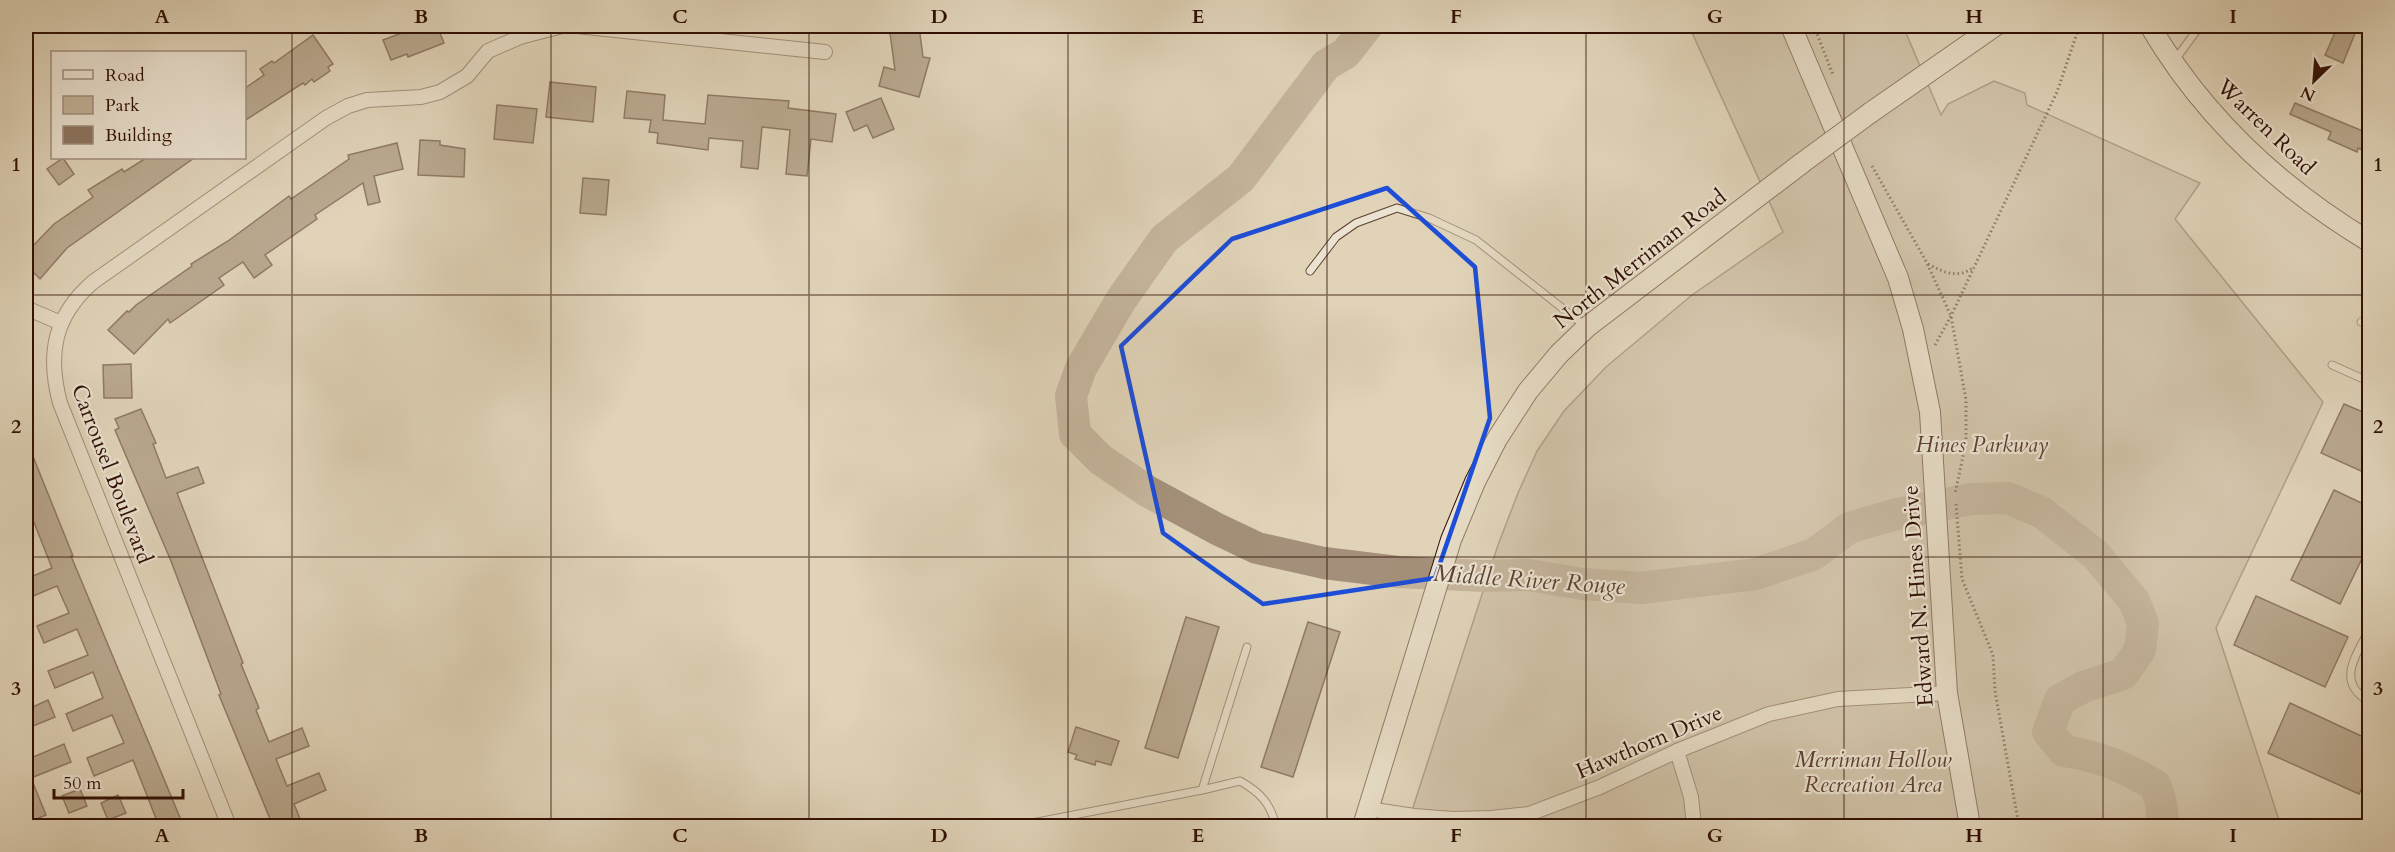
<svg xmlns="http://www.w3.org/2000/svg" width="2395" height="852" font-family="Cardo,serif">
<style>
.green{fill:#c2b299;stroke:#79604e;stroke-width:1.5}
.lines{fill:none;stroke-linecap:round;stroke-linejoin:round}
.river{stroke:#a4907a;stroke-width:32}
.building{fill:#8c7561;stroke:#300f03;stroke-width:1.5}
.lane-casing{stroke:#5c4030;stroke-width:9}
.street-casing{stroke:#5c4030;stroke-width:16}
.secondary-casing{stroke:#300f03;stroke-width:22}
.path{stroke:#300f03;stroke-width:3;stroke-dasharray:1.5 3;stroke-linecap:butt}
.lane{stroke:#ebe2d1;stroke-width:7}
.street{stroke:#ebe2d1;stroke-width:14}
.secondary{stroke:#ebe2d1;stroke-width:20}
.secondary-bridge-casing{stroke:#300f03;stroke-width:22;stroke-linecap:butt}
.secondary-bridge{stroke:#ebe2d1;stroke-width:20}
.marked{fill:none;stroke:#1d4ed8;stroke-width:4.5;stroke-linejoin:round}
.grid{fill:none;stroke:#300f03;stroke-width:1.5;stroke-opacity:0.55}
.labels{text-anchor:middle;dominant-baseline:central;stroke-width:4.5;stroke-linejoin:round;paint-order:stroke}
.street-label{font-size:22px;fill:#300f03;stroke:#ebe2d1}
.park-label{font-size:22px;font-style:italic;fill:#5c4030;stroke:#ebe2d1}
.water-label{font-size:24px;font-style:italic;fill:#5e4333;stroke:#ebe2d1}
.neatline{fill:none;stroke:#300f03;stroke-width:2}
.grid-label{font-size:20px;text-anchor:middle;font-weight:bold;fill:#300f03}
</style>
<rect width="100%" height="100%" fill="#e0d3b8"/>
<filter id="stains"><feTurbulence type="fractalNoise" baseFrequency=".00333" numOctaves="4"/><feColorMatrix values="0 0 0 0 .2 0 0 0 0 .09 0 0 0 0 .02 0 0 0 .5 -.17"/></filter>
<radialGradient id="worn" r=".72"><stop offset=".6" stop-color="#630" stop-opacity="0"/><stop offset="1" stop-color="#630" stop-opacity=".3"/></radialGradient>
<polygon class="green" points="1689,26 1903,26 1941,115 1948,104 1994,81 2025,93 2027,105 2200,183 2175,219 2323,402 2216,628 2281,826 1407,826 1498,545 1518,493 1537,451 1564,411 1606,367 1692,295 1783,232"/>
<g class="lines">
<path class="river" d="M1367,26L1346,53L1326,65L1241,178L1164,239L1121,300L1081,368L1071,396L1075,434L1100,459L1147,491L1217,529L1257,548L1324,563L1398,572L1485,576L1528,575L1583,584L1641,588L1756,574L1814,554L1849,528L1893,515L1970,499L2008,498L2041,512L2095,554L2134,601L2143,623L2140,650L2123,674L2083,687L2060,700L2048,732L2064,751C2099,756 2124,767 2155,785L2161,803L2164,826"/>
</g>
<g class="building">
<polygon points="421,26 437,26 444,43 408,57 407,54 391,60 383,40"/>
<polygon points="889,26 919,26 923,57 930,58 919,97 879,86 884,67 895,70"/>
<polygon points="2338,26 2358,26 2343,63 2325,55"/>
<polygon points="313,35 333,64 328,67 330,71 314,82 312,79 305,85 303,83 244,121 244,89 264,75 260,69 272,61 274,63"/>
<polygon points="550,82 596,87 593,122 546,117"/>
<polygon points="627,91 665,95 663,120 705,124 708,95 789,101 788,108 836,114 832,142 811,139 807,176 786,174 790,130 762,127 758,169 741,167 743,141 709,138 708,150 657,143 658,133 649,132 651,120 624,118"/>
<polygon points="881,98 894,129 873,138 867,125 854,131 846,112"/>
<polygon points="2295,103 2370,134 2370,153 2358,148 2357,152 2328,139 2331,132 2290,114"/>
<polygon points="497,105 537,109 533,143 494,139"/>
<polygon points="420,140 440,141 440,145 465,149 464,177 418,175"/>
<polygon points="397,143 403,169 374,176 380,202 368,205 363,183 315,215 317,219 265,255 272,265 254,278 243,262 219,278 224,285 170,323 168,319 134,354 108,330 127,311 129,312 136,305 192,266 191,264 228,241 289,196 291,199 349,159 348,155"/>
<polygon points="63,158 74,174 59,185 47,169"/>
<polygon points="146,158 194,158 67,248 40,279 26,265 26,253 54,224 93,197 88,190 122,169 124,172"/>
<polygon points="583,178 609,180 606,215 580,213"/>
<polygon points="131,364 132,398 104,398 103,365"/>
<polygon points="2344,404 2370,415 2370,475 2321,453"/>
<polygon points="141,409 156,443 153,444 166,478 198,467 204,483 177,493 243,663 241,664 259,708 256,710 269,742 302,728 309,746 276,759 287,786 319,773 326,790 294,804 303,826 273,826 219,695 221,694 171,561 115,430 119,428 115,419"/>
<polygon points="26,439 73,556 71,556 181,820 164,826 159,826 133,760 94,776 87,758 124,743 112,715 73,731 66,714 103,698 93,672 55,688 48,671 88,655 77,629 44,643 37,626 69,613 57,586 26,599 26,579 52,568 26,502"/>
<polygon points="2334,490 2370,507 2370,542 2340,604 2291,580"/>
<polygon points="2256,596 2348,637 2325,687 2234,645"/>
<polygon points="1186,617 1219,627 1178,758 1145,748"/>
<polygon points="1308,622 1340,632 1293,777 1261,767"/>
<polygon points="48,700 55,717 26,729 26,710"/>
<polygon points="2290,703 2370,740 2370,771 2359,794 2268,753"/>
<polygon points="1076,727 1119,741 1111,765 1096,761 1095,765 1075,759 1077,755 1068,752"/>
<polygon points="64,744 71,762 31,778 46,815 26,823 26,760"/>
<polygon points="80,789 87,806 69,813 62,796"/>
<polygon points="118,795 126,813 108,820 101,803"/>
</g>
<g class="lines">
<defs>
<g id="lane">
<polyline points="1912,26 1913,29"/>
<polyline points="2175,60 2200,26"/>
<polyline points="1310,271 1336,237 1356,223 1397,208 1429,218 1476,240 1585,326"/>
<polyline points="2361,322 2370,326"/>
<polyline points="2332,365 2370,382"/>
<path d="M2370,628C2357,655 2334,682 2370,702"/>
<path d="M1202,790L1240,781C1261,793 1270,803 1276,826"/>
<polyline points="1017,826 1202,790 1247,647"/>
</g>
<g id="street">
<polyline points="577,26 825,52"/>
<polyline points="26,308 61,323"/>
<polyline points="1677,751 1691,797 1694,826"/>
<polyline points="1368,809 1414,816 1453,819 1491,818 1529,814 1600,787 1677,751 1769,714 1838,699 1947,693"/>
<path d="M229,826L60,403C47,354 54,316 93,282L326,118L348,106L367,100L421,97L440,92L467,76L488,51L520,37L562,26"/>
</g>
<g id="secondary">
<polyline points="1791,26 1898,278 1913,329 1930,412 1947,693 1970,826"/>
<path d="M2150,26C2203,116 2280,188 2370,242"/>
<polyline points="1870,113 1995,26"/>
<polyline points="1363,826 1451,540 1475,482 1497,439 1528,391 1559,354 1587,327 1802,163"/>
</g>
</defs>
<use href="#lane" class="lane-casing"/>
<use href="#street" class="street-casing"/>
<use href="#secondary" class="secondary-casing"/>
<g class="path">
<polyline points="1814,26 1833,75"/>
<polyline points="2077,33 2083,26"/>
<polyline points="1872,166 1927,263 1951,316 1966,400 1966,442 1955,494"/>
<path d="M1928,264C1945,273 1958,279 1974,267"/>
<polyline points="1935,345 1951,316 2057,92 2077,33 2076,26"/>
<polyline points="1956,504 1962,579 1993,655 1995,691 2019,826"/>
</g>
<use href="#lane" class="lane"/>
<use href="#street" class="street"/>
<use href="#secondary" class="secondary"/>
<defs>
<polyline id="secondary-bridge" points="1802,163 1870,113"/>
</defs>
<use href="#secondary-bridge" class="secondary-bridge-casing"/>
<use href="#secondary-bridge" class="secondary-bridge"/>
</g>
<path d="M0 0H2395V852H0ZM1387,188L1475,267L1490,418L1435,578L1263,604L1163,533L1121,346L1232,239Z" fill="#e0d3b8" fill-opacity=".55" fill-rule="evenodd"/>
<path class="marked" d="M1387,188L1475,267L1490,418L1435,578L1263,604L1163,533L1121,346L1232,239Z"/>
<path class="grid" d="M292,26V826M551,26V826M809,26V826M1068,26V826M1327,26V826M1586,26V826M1844,26V826M2103,26V826M26,295H2370M26,557H2370"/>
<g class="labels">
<g class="street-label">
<text transform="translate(2266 127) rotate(44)">Warren Road</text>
<text transform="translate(1640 259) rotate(-38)">North Merriman Road</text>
<text transform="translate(112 474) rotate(69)">Carrousel Boulevard</text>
<text transform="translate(1918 596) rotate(-94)">Edward N. Hines Drive</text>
<text transform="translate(1649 742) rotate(-23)">Hawthorn Drive</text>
</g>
<g class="park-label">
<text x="1982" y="445">Hines Parkway</text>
<text x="1873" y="760">Merriman Hollow<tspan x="1873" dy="25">Recreation Area</tspan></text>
</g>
<g class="water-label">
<text transform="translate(1529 580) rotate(4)">Middle River Rouge</text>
</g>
</g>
<rect width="2395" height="852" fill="none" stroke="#e0d3b8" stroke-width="66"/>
<rect x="51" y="51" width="195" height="108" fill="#ebe2d1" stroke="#a08e7f" stroke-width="1.5"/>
<rect x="63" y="70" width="30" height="9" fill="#ebe2d1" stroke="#a08e7f" stroke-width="1.5"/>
<text x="105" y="81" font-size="18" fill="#300f03">Road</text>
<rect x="63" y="96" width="30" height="18" fill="#c2b299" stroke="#a08e7f" stroke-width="1.5"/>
<text x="105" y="111" font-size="18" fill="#300f03">Park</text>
<rect x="63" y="126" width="30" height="18" fill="#8c7561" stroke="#a08e7f" stroke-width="1.5"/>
<text x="105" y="141" font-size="18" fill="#300f03">Building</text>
<g transform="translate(2314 81) rotate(205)" stroke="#ebe2d1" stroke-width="4.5" paint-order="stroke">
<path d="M0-4.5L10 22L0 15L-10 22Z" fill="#300f03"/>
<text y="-9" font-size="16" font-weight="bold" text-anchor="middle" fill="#300f03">N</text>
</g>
<path d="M54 789v9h129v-9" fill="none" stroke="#300f03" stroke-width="3"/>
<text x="63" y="789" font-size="18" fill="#300f03" stroke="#ebe2d1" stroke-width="4.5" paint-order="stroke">50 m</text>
<rect x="33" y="33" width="2329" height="786" class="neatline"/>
<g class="grid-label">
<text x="162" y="23">A</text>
<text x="421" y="23">B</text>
<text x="680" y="23">C</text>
<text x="939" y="23">D</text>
<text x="1198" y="23">E</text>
<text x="1456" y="23">F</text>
<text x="1715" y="23">G</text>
<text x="1974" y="23">H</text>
<text x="2233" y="23">I</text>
<text x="16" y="171">1</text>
<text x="2378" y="171">1</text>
<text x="16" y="433">2</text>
<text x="2378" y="433">2</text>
<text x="16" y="695">3</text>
<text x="2378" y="695">3</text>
<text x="162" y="842">A</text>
<text x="421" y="842">B</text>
<text x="680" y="842">C</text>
<text x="939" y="842">D</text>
<text x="1198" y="842">E</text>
<text x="1456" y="842">F</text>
<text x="1715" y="842">G</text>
<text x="1974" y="842">H</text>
<text x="2233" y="842">I</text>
</g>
<rect width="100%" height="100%" filter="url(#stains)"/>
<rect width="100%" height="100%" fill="url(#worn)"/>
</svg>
